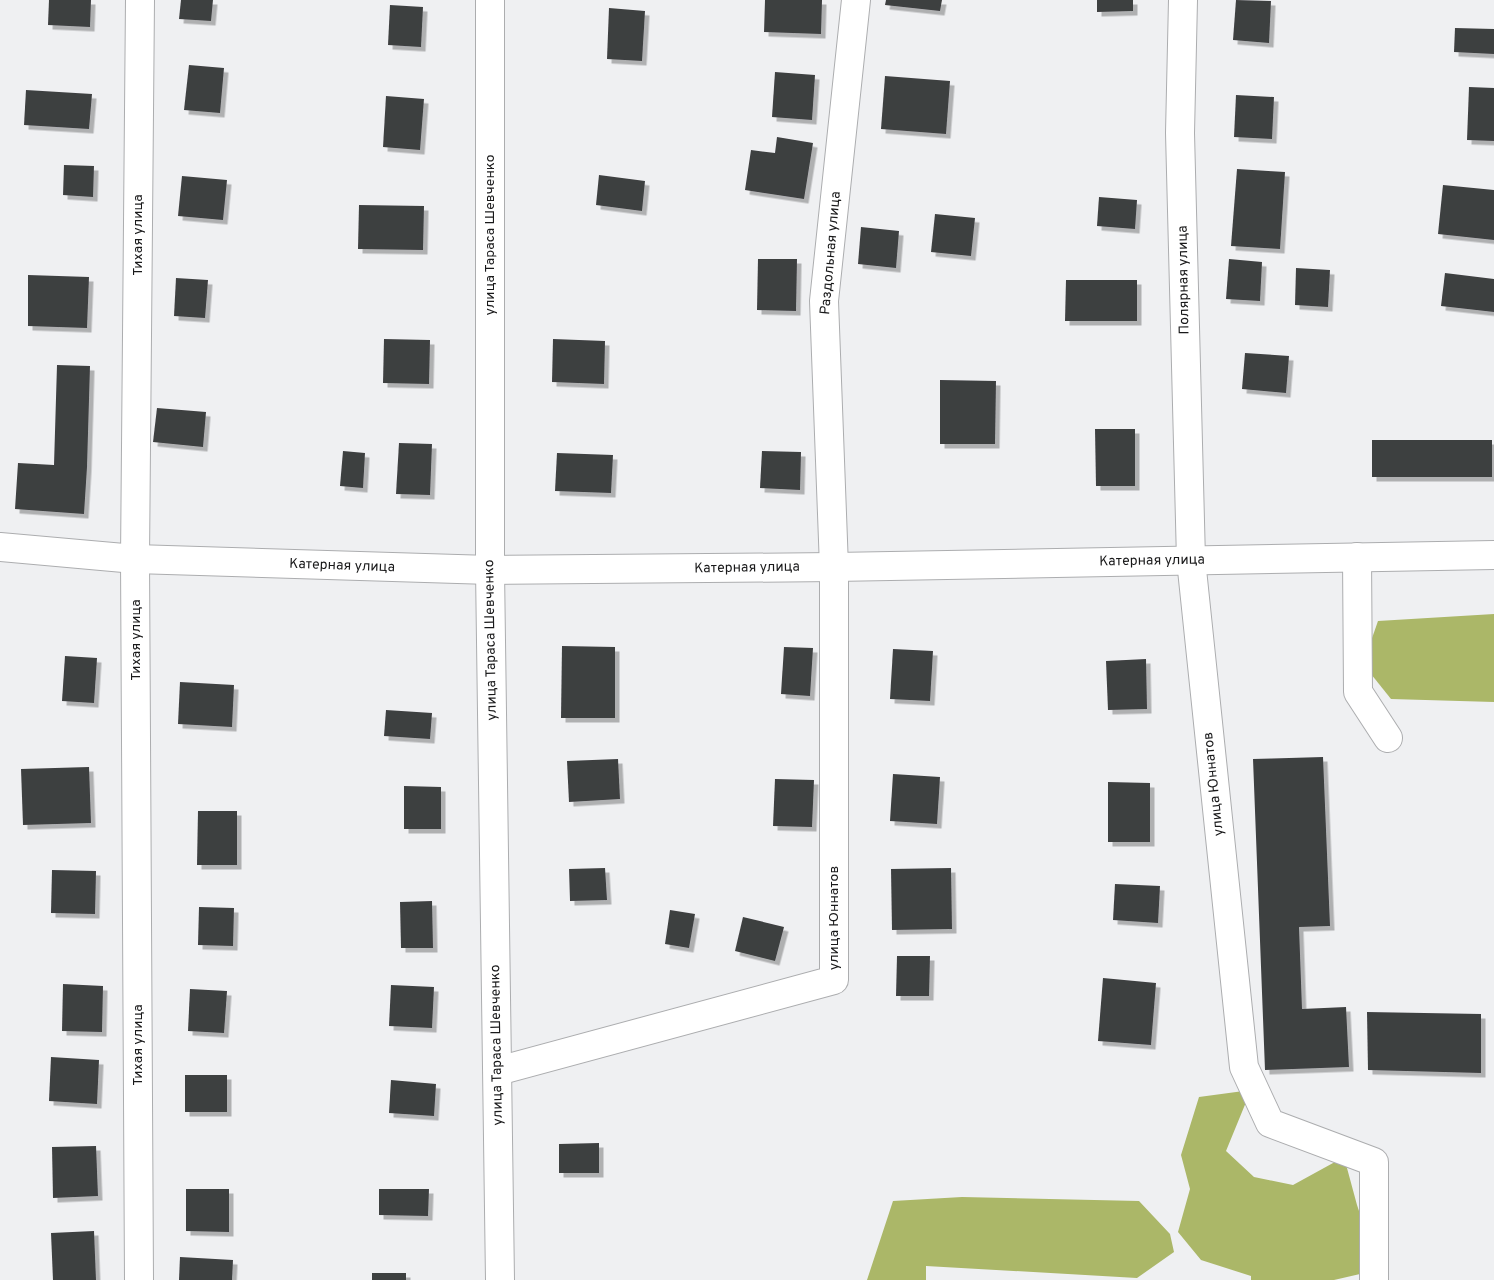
<svg xmlns="http://www.w3.org/2000/svg" width="1494" height="1280" font-family="Overpass,sans-serif">
<style>
.forest{fill:#abb768}
.building{fill:#3e3f41;filter:url(#shadow)}
.lines{fill:none;stroke-linecap:round;stroke-linejoin:round}
.minor-casing{stroke:#acadaf;stroke-width:30}
.minor{stroke:#fff;stroke-width:28}
.labels{text-anchor:middle;dominant-baseline:central;stroke-width:5;stroke-linejoin:round;paint-order:stroke}
.street-label{font-size:14px;fill:#19191a;stroke:#fff}
</style>
<defs>
<filter id="shadow"><feDropShadow dx="4.5" dy="4.5" stdDeviation="0" flood-color="#0004"/></filter>
</defs>
<rect width="100%" height="100%" fill="#eff0f2"/>
<g class="forest">
<polygon points="1494,614 1494,702 1391,699 1363,664 1378,621"/>
<polygon points="1251,1090 1226,1151 1254,1177 1293,1185 1344,1157 1357,1205 1365,1229 1360,1274 1334,1280 1251,1280 1251,1276 1201,1260 1178,1232 1190,1189 1181,1155 1199,1097"/>
<polygon points="962,1197 1139,1201 1170,1234 1174,1252 1137,1278 926,1266 926,1280 867,1280 893,1201"/>
</g>
<g class="building">
<polygon points="49,0 91,0 90,27 48,25"/>
<polygon points="181,0 213,0 211,21 179,19"/>
<polygon points="765,0 822,0 821,34 764,32"/>
<polygon points="886,0 942,0 940,11 885,5"/>
<polygon points="1097,0 1133,0 1133,11 1097,12"/>
<polygon points="1236,0 1271,1 1269,43 1233,40"/>
<polygon points="390,5 423,7 421,47 388,45"/>
<polygon points="609,8 645,11 642,61 607,59"/>
<polygon points="1455,28 1494,29 1494,54 1454,52"/>
<polygon points="189,65 224,68 220,113 184,110"/>
<polygon points="775,72 815,75 812,120 772,117"/>
<polygon points="885,76 950,81 946,134 881,129"/>
<polygon points="1469,87 1494,88 1494,141 1467,140"/>
<polygon points="26,90 92,94 89,129 24,125"/>
<polygon points="1236,95 1274,97 1272,139 1234,137"/>
<polygon points="386,96 424,99 420,150 383,147"/>
<polygon points="777,137 813,143 804,199 745,190 751,150 775,153"/>
<polygon points="64,165 94,166 93,197 63,195"/>
<polygon points="1237,169 1285,172 1280,249 1231,246"/>
<polygon points="599,175 645,181 642,211 596,205"/>
<polygon points="182,176 227,180 223,220 178,216"/>
<polygon points="1443,185 1494,190 1494,240 1438,234"/>
<polygon points="1099,197 1137,200 1135,229 1097,226"/>
<polygon points="359,205 424,206 423,250 358,249"/>
<polygon points="935,214 975,218 971,256 931,252"/>
<polygon points="861,227 899,231 896,268 858,264"/>
<polygon points="758,259 797,259 796,311 757,310"/>
<polygon points="1229,259 1262,262 1260,301 1226,299"/>
<polygon points="1296,268 1330,270 1328,307 1295,305"/>
<polygon points="1445,273 1494,279 1494,312 1441,306"/>
<polygon points="28,275 89,277 87,328 28,326"/>
<polygon points="176,278 208,280 205,318 174,316"/>
<polygon points="1066,280 1137,280 1137,321 1065,321"/>
<polygon points="384,339 430,340 429,384 383,383"/>
<polygon points="553,339 605,341 604,384 552,382"/>
<polygon points="1245,353 1289,356 1286,393 1242,389"/>
<polygon points="57,365 90,366 87,467 84,514 15,509 18,463 54,465"/>
<polygon points="940,380 996,381 995,444 940,444"/>
<polygon points="157,408 206,412 203,447 153,442"/>
<polygon points="1095,429 1135,429 1135,486 1096,486"/>
<rect x="1372" y="440" width="120" height="37"/>
<polygon points="399,443 432,444 430,495 396,494"/>
<polygon points="343,451 365,453 363,488 340,486"/>
<polygon points="762,451 801,452 800,490 760,488"/>
<polygon points="557,453 613,455 611,493 555,491"/>
<polygon points="562,646 615,647 615,718 561,718"/>
<polygon points="784,647 813,648 810,696 781,694"/>
<polygon points="893,649 933,651 930,701 890,699"/>
<polygon points="65,656 97,658 94,703 62,701"/>
<polygon points="1146,659 1147,709 1108,710 1106,661"/>
<polygon points="180,682 234,685 232,727 178,724"/>
<polygon points="386,710 432,713 430,739 384,736"/>
<polygon points="1323,757 1330,926 1299,927 1302,1009 1346,1007 1349,1067 1265,1070 1253,759"/>
<polygon points="618,759 620,799 569,802 567,761"/>
<polygon points="89,767 91,823 23,825 21,769"/>
<polygon points="893,774 940,777 937,824 890,821"/>
<polygon points="775,779 814,780 812,827 773,826"/>
<polygon points="1108,782 1150,783 1150,842 1108,842"/>
<polygon points="404,786 441,787 441,829 404,829"/>
<polygon points="198,811 237,811 237,865 197,865"/>
<polygon points="605,868 607,900 570,901 569,869"/>
<polygon points="951,868 952,929 892,930 891,869"/>
<polygon points="52,870 96,871 95,914 51,913"/>
<polygon points="1115,884 1160,886 1158,923 1113,920"/>
<polygon points="432,901 433,948 401,948 400,902"/>
<polygon points="199,907 234,908 233,946 198,945"/>
<polygon points="670,910 695,914 689,948 665,944"/>
<polygon points="743,917 784,927 775,961 735,951"/>
<polygon points="897,956 930,956 929,996 896,996"/>
<polygon points="1103,978 1156,983 1151,1045 1098,1041"/>
<polygon points="63,984 103,986 102,1032 62,1031"/>
<polygon points="391,985 434,987 432,1028 389,1026"/>
<polygon points="190,989 227,991 224,1033 188,1031"/>
<polygon points="1367,1012 1481,1014 1481,1073 1368,1070"/>
<polygon points="51,1057 99,1060 97,1104 49,1101"/>
<rect x="185" y="1075" width="42" height="37"/>
<polygon points="391,1080 436,1084 434,1116 389,1113"/>
<polygon points="599,1143 599,1173 559,1173 559,1144"/>
<polygon points="96,1146 98,1196 53,1198 52,1147"/>
<polygon points="186,1189 229,1189 229,1232 186,1231"/>
<polygon points="379,1189 429,1189 428,1216 379,1215"/>
<polygon points="94,1231 96,1280 53,1280 51,1233"/>
<polygon points="180,1257 233,1260 232,1280 179,1280"/>
<rect x="372" y="1273" width="34" height="7"/>
</g>
<g class="lines">
<defs>
<g id="minor">
<polyline points="490,0 490,570 500,1280"/>
<polyline points="1183,0 1180,133 1191,560 1244,1067 1270,1123 1374,1162 1374,1280"/>
<polyline points="0,547 135,559 490,570 834,567 1494,555"/>
<polyline points="1357,557 1358,692 1388,738"/>
<polyline points="498,1071 834,980 834,567 824,301 856,0"/>
<polyline points="139,1280 135,559 140,0"/>
</g>
</defs>
<use href="#minor" class="minor-casing"/>
<use href="#minor" class="minor"/>
</g>
<g class="labels">
<g class="street-label">
<text transform="translate(138 235) rotate(-90)">Тихая улица</text>
<text transform="translate(490 235) rotate(-90)">улица Тараса Шевченко</text>
<text transform="translate(831 253) rotate(-85)">Раздольная улица</text>
<text transform="translate(1184 280) rotate(-91)">Полярная улица</text>
<text transform="translate(1152 561) rotate(-1)">Катерная улица</text>
<text transform="translate(342 566) rotate(2)">Катерная улица</text>
<text transform="translate(747 568) rotate(-1)">Катерная улица</text>
<text transform="translate(136 640) rotate(-90)">Тихая улица</text>
<text transform="translate(491 640) rotate(-91)">улица Тараса Шевченко</text>
<text transform="translate(1214 784) rotate(-96)">улица Юннатов</text>
<text transform="translate(834 918) rotate(-90)">улица Юннатов</text>
<text transform="translate(138 1045) rotate(-90)">Тихая улица</text>
<text transform="translate(497 1045) rotate(-91)">улица Тараса Шевченко</text>
</g>
</g>
</svg>
